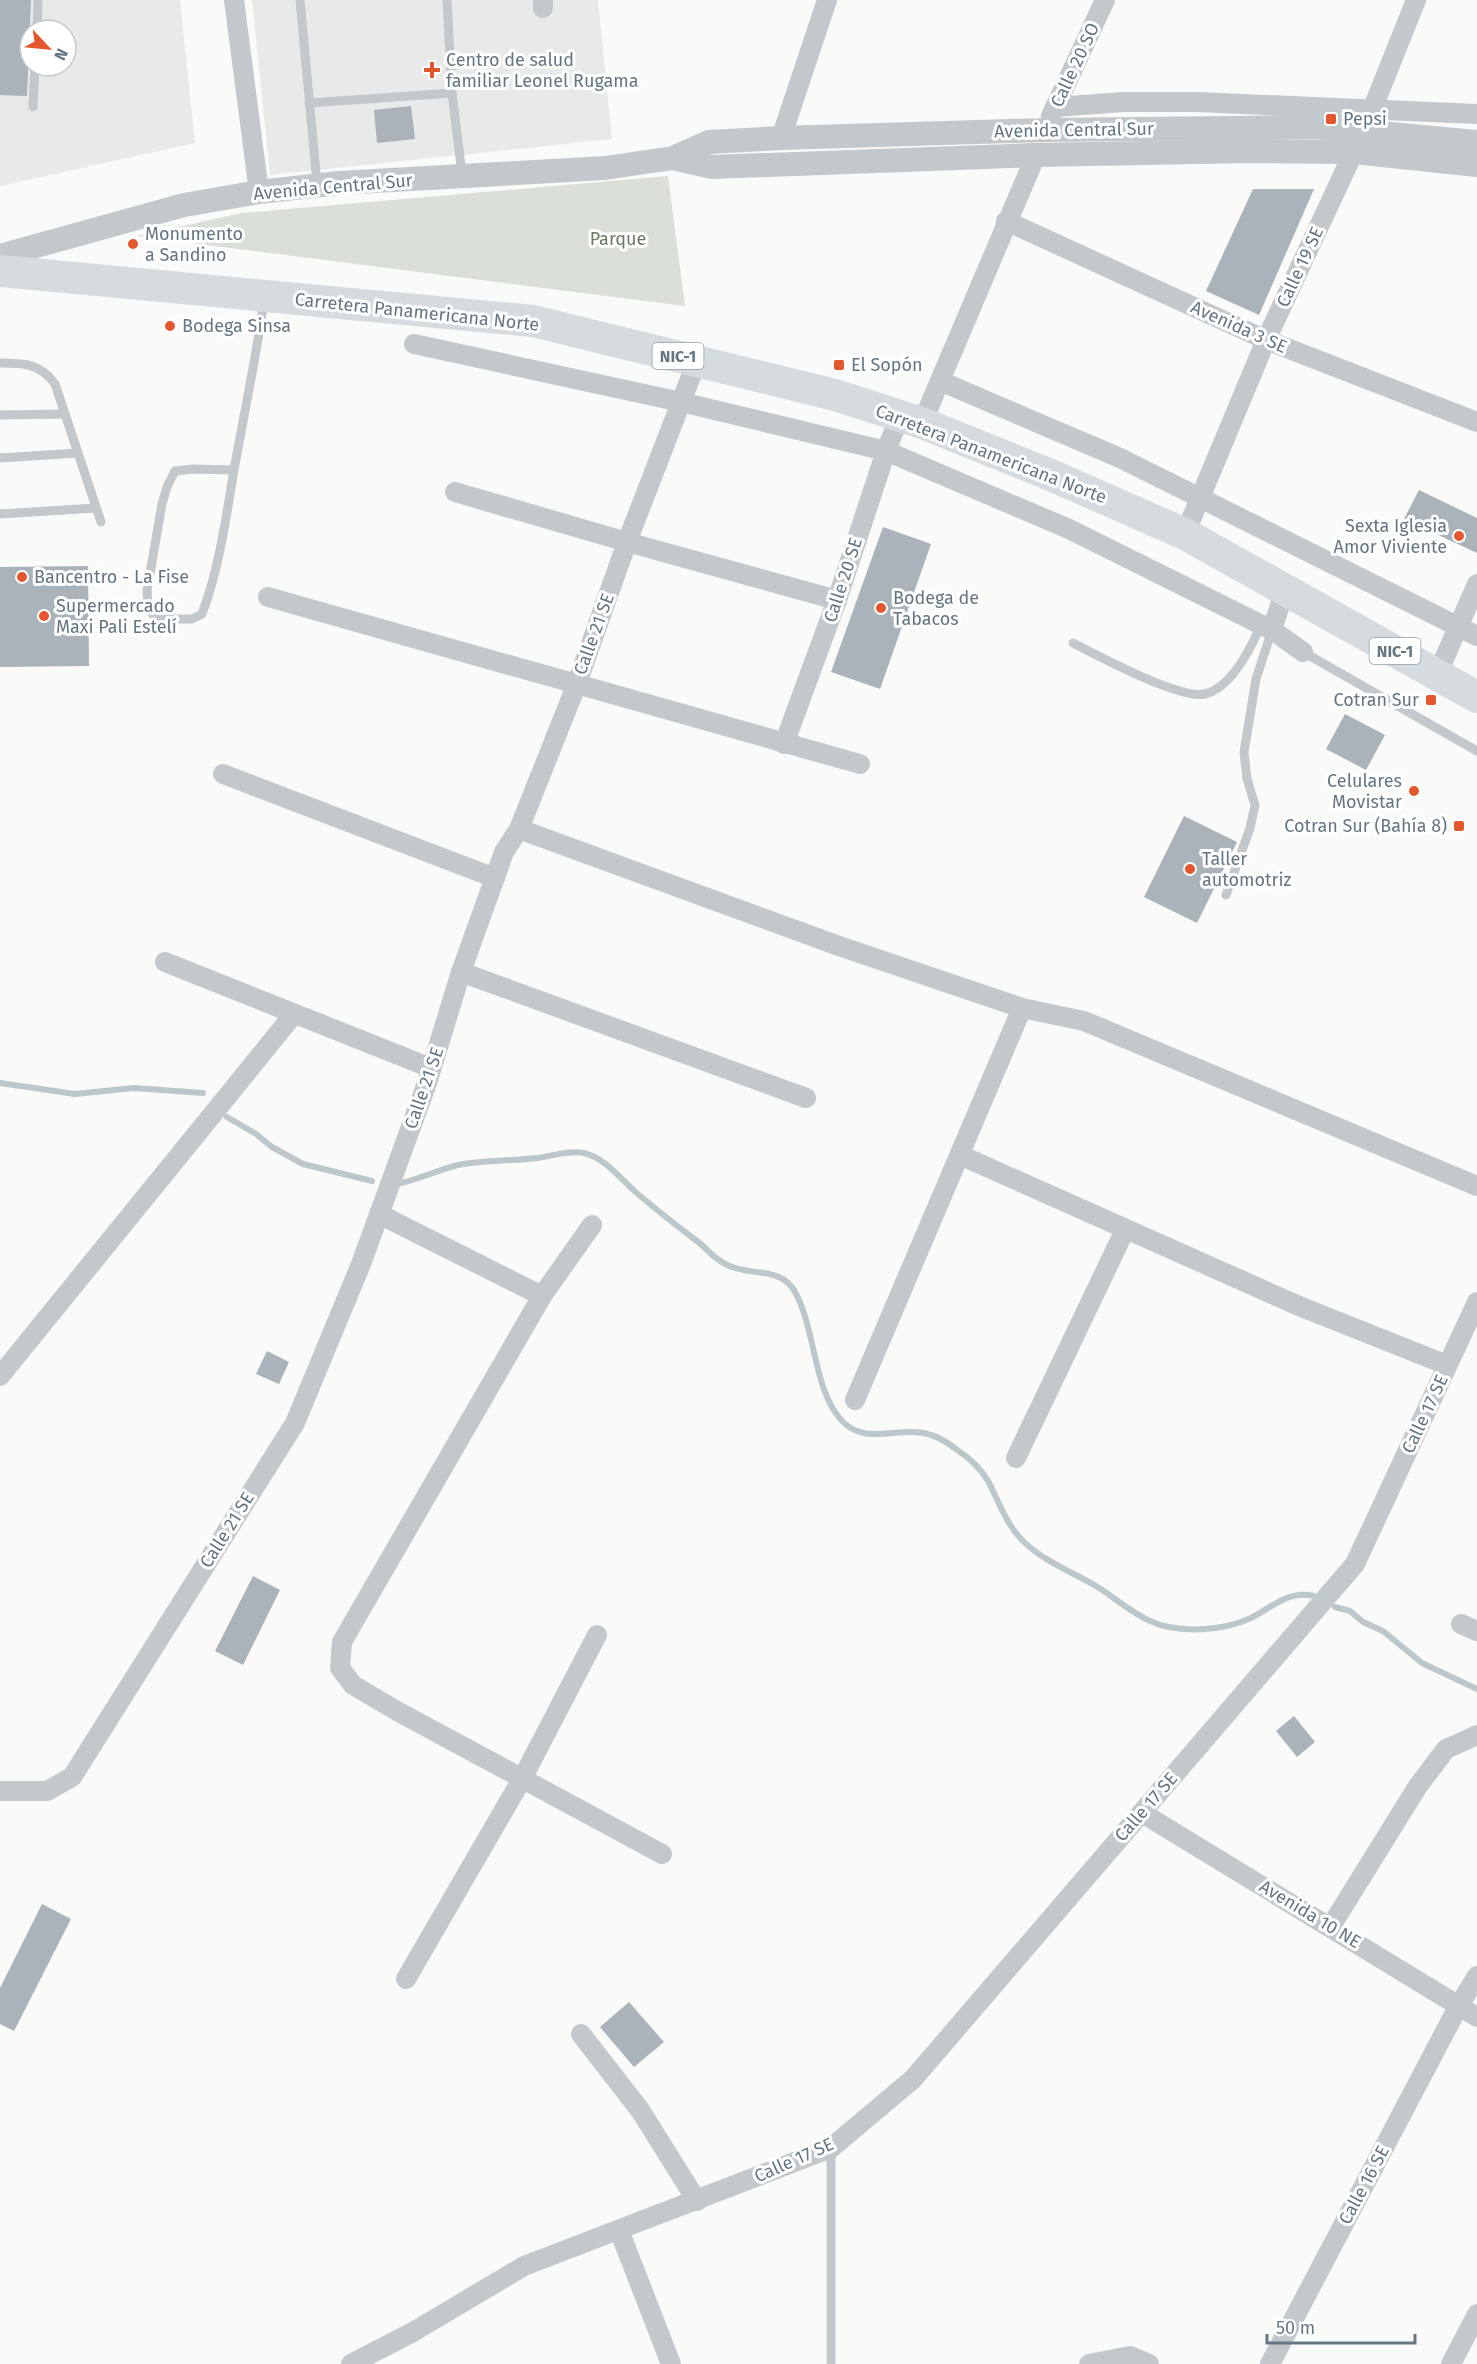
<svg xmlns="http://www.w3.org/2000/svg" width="1477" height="2364" font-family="'Fira Sans',sans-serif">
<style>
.built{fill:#e8e9e9;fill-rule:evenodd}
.green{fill:#dadfd7}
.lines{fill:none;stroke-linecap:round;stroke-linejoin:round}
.stream{stroke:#bbc7cb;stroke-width:6}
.building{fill:#aab3b9}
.service{stroke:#c3c8cc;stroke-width:9}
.minor{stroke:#c3c8cc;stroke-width:20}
.tertiary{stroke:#c3c8cc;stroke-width:24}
.trunk{stroke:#d6dbdf;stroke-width:32}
.poi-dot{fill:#e4572e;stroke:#fff;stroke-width:2}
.labels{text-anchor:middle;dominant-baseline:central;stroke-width:6;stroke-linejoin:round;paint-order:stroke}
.shield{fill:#fff;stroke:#939fa8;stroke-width:1.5}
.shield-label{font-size:16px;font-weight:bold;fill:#657683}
.poi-label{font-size:18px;fill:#657683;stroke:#fff;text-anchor:start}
.street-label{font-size:18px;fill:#657683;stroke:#fff}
.park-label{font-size:18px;fill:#687a64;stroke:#fff}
</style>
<rect width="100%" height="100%" fill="#fafaf8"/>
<g class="built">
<path d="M0,0H180L195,143L0,186ZM30,30H66V66H30Z"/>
<polygon points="252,0 598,0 612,139 270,175"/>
</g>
<polygon class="green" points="668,176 685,306 137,236 242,213"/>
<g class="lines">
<g class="stream">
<polyline points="0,1083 75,1094 134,1088 203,1093"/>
<polyline points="227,1117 256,1134 272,1147 303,1164 372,1181"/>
<path d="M397,1184C418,1180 437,1170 458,1165C484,1160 511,1161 538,1158C552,1156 570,1150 584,1153C606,1158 622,1181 639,1195C658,1211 677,1226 697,1241C705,1247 711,1255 719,1260C746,1280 779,1263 795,1292C816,1329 813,1392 843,1422C867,1446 901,1425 931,1435C939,1437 948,1443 956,1449C968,1457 981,1469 988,1481C999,1502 1006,1524 1023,1541C1043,1561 1072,1572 1096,1586C1114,1597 1130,1612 1150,1621C1178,1634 1223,1631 1251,1618C1273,1607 1287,1590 1314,1596"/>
<polyline points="1335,1607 1350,1611 1363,1622 1383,1631 1422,1663 1477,1689"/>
</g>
</g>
<g class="building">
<polygon points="0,0 31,0 27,96 0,95"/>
<polygon points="411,106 415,139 377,143 374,110"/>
<polygon points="1253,189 1314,189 1259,315 1206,291"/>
<polygon points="1419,490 1477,518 1477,553 1404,519"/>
<polygon points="883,527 931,544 880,689 831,672"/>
<polygon points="88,566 89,666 0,667 0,567"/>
<polygon points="1345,714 1385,735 1366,770 1326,749"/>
<polygon points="1184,816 1237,842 1197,923 1144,897"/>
<polygon points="267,1351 289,1362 279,1384 256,1374"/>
<polygon points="253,1576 280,1590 243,1665 215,1651"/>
<polygon points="1294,1716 1315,1742 1297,1757 1276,1731"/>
<polygon points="42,1904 71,1919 14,2031 0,2024 0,1988"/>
<polygon points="629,2002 664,2042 634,2067 600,2027"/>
</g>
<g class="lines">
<g class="service">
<polyline points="300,0 317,183"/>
<polyline points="37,30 38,0"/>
<polyline points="452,93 462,174"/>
<polyline points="309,103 452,93 447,0"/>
<polyline points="33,107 35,66"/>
<path d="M0,363C23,363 40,363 55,384L101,522"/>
<polyline points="0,415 65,414"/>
<polyline points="0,458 78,453"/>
<path d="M234,470L193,469L175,471L167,487L162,504L147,591L148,607L156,619H192L202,614C219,569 226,518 234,470C244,414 256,358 264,301"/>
<polyline points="0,514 96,508"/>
<path d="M1073,643C1099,656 1180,700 1205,694C1231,688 1251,648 1261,625"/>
<polyline points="1303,652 1477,751"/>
<polyline points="1226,895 1250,828 1255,805 1247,779 1244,752 1256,679 1272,630"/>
<polyline points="831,2148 831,2364"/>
</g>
<g class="minor">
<polyline points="234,0 259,192"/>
<polyline points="543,0 543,8"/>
<polyline points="1055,107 1124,102 1197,102 1477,114"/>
<polyline points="1051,116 1105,0"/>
<polyline points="781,138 827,0"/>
<polyline points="1006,221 1266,340 1477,422"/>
<polyline points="414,344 681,402 886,451 1069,529 1272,630 1303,652"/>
<polyline points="940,381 1120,458 1477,636"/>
<polyline points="922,423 1036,155"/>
<polyline points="455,492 627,542 837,600"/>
<polyline points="1185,534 1266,340 1364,130 1416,0"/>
<polyline points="268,597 860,764"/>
<polyline points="1272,630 1285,590"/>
<polyline points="1437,675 1477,584"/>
<polyline points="784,744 837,600 886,451 900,416"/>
<polyline points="223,774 495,878"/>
<polyline points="519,829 839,946 1022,1008 1084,1021 1477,1186"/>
<polyline points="165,962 431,1068"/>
<polyline points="461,972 806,1098"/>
<polyline points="960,1155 1299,1306 1447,1365"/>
<polyline points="379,1214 542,1296"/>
<polyline points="592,1225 542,1296 342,1642 340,1668 353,1685 397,1711 662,1854"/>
<polyline points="0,1376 294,1014"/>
<polyline points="855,1400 1022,1008"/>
<polyline points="1016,1458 1125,1230"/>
<polyline points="1461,1624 1477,1631"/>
<polyline points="0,1791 47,1791 72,1777 295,1423 361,1264 427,1083 461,972 504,852 519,829 576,686 627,542 697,361"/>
<polyline points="1142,1813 1477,2017"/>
<polyline points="1331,1926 1418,1786 1446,1749 1477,1735"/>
<polyline points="406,1979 522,1779 597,1635"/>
<polyline points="581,2034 640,2110 697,2201"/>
<polyline points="619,2230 671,2364"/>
<polyline points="351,2364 413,2332 524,2266 831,2148 913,2079 1355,1564 1477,1302"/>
<polyline points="1089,2364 1130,2356 1149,2364"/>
<polyline points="1270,2364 1458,2007 1477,1976"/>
<polyline points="1451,2364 1477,2314"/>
</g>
<g class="tertiary">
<polyline points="673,158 712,167 1036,155 1251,151 1354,152 1477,165"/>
<polyline points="0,256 184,205 259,192 339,183 605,168 673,158 709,142 781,138 1046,130 1317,127 1477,142"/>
</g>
<polyline class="trunk" points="0,271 533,321 835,395 922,423 1046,473 1185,534 1477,697"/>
</g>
<g class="poi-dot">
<path d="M429 61h6v6h6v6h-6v6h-6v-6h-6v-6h6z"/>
<rect x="1325" y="113" width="12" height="12" rx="3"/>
<circle cx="133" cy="244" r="6"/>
<circle cx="170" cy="326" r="6"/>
<rect x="833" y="359" width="12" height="12" rx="3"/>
<circle cx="1459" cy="536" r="6"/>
<circle cx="22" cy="577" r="6"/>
<circle cx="881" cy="608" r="6"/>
<circle cx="44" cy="616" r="6"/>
<rect x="1425" y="694" width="12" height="12" rx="3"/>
<circle cx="1414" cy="791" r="6"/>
<rect x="1453" y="820" width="12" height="12" rx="3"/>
<circle cx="1190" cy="869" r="6"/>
</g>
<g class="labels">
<g class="shield">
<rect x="652.5" y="343" width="51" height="26" rx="4.5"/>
<rect x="1369.5" y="638" width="51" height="26" rx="4.5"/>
</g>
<g class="shield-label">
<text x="678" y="356">NIC-1</text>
<text x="1395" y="651">NIC-1</text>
</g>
<g class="poi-label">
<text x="446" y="60">Centro de salud<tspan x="446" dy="21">familiar Leonel Rugama</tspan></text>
<text x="1343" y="119">Pepsi</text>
<text x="145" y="234">Monumento<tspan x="145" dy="21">a Sandino</tspan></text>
<text x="182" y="326">Bodega Sinsa</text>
<text x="851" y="365">El Sopón</text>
<text x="1447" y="526" text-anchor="end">Sexta Iglesia<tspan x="1447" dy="21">Amor Viviente</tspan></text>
<text x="34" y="577">Bancentro - La Fise</text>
<text x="893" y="598">Bodega de<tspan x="893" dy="21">Tabacos</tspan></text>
<text x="56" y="606">Supermercado<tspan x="56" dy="21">Maxi Pali Estelí</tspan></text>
<text x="1419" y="700" text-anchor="end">Cotran Sur</text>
<text x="1402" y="781" text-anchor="end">Celulares<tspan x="1402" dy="21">Movistar</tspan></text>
<text x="1447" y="826" text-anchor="end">Cotran Sur (Bahía 8)</text>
<text x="1202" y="859">Taller<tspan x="1202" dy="21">automotriz</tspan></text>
</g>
<g class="street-label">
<text transform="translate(1075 65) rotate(-65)">Calle 20 SO</text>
<text transform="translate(1074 130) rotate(-1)">Avenida Central Sur</text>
<text transform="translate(333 187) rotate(-5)">Avenida Central Sur</text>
<text transform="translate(1300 267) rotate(-65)">Calle 19 SE</text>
<text transform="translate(417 312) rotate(6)">Carretera Panamericana Norte</text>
<text transform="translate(1239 327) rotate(24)">Avenida 3 SE</text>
<text transform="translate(991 454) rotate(21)">Carretera Panamericana Norte</text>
<text transform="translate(843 580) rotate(-72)">Calle 20 SE</text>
<text transform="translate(594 634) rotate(-70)">Calle 21 SE</text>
<text transform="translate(424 1088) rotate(-71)">Calle 21 SE</text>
<text transform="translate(1425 1414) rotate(-65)">Calle 17 SE</text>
<text transform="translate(227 1530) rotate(-58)">Calle 21 SE</text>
<text transform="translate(1146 1807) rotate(-49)">Calle 17 SE</text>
<text transform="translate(1310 1914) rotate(31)">Avenida 10 NE</text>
<text transform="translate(794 2160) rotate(-24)">Calle 17 SE</text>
<text transform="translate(1364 2185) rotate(-62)">Calle 16 SE</text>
</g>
<g class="park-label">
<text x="618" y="239">Parque</text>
</g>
</g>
<g transform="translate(48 48) rotate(116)"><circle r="28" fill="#ffffff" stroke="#c1c8cd" stroke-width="1.5"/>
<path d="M0-4.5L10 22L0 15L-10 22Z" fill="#e4572e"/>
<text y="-9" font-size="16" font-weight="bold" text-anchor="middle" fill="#657683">N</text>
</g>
<path d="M1267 2334v9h148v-9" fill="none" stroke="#657683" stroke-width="3"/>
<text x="1276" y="2334" font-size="18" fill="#657683" stroke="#ffffff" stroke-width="4.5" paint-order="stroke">50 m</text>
</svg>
